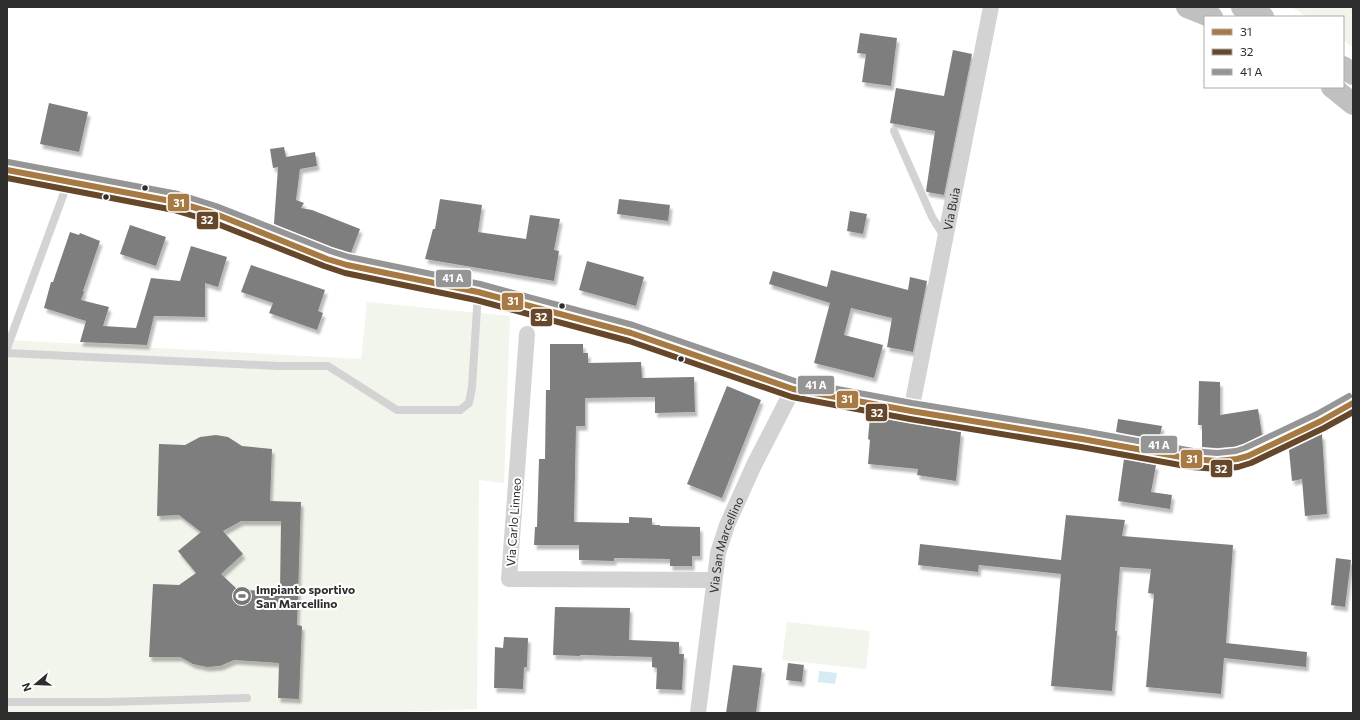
<svg xmlns="http://www.w3.org/2000/svg" width="1360" height="720" font-family="Commissioner,sans-serif">
<style>
.green{fill:#f1f5eb}
.water{fill:#d6ebf3}
.building{fill:#7e7e7e;fill-rule:evenodd;filter:url(#shadow)}
.lines{fill:none;stroke-linecap:round;stroke-linejoin:round}
.lane{stroke:#d3d3d3;stroke-width:8}
.street{stroke:#d3d3d3;stroke-width:16}
.secondary{stroke:#ccc;stroke-width:22}
.highway{stroke:#c0c0c0;stroke-width:22}
.bus-1-casing{stroke:#fff;stroke-width:9}
.bus-2-casing{stroke:#fff;stroke-width:9}
.bus-3-casing{stroke:#fff;stroke-width:9}
.bus-1{stroke:#a77943;stroke-width:6}
.bus-2{stroke:#67472a;stroke-width:6}
.bus-3{stroke:#969595;stroke-width:6}
.bus-dot{fill:#2e2e2e;stroke:#fff;stroke-width:1.5}
.labels{text-anchor:middle;dominant-baseline:central;stroke-width:4;stroke-linejoin:round;paint-order:stroke}
.street-label{font-size:12px;fill:#2e2e2e;stroke:#fff}
.poi-label{font-size:12px;font-weight:bold;fill:#2e2e2e;stroke:#fff;text-anchor:start}
.line-badge{stroke:#fff;stroke-width:1.5}
.badge-label{font-size:11px;text-anchor:middle;font-weight:bold;fill:#fff}
</style>
<defs>
<filter id="shadow"><feDropShadow dx="2.5" dy="4.5" stdDeviation="1" flood-color="#0004"/></filter>
</defs>
<rect width="100%" height="100%" fill="#fff"/>
<g class="green">
<polygon points="1292,7 1353,7 1353,47 1343,40 1343,17 1307,17"/>
<polygon points="367,302 510,316 504,483 479,480 477,709 371,713 7,713 7,340 361,359"/>
<polygon points="787,622 870,631 866,669 782,660"/>
</g>
<polygon class="water" points="819,671 837,673 835,684 818,682"/>
<g class="building">
<polygon points="860,33 897,38 891,86 862,82 866,54 857,53"/>
<polygon points="953,50 972,54 944,195 927,192 926,191 935,131 890,123 896,88 944,96"/>
<polygon points="49,103 88,112 79,152 40,144"/>
<polygon points="284,147 286,157 315,152 317,166 300,169 296,200 304,203 301,208 312,210 360,229 351,253 331,247 274,224 278,167 273,168 270,149"/>
<polygon points="440,199 482,205 478,232 526,239 530,215 560,219 554,250 559,251 554,281 425,259 433,229 435,229"/>
<polygon points="619,199 670,205 668,221 617,214"/>
<polygon points="850,211 867,214 863,234 847,231"/>
<polygon points="130,225 166,237 156,266 120,254"/>
<polygon points="70,232 79,235 80,233 100,241 83,291 84,292 81,300 109,307 103,326 136,328 151,278 180,281 191,246 227,257 218,287 205,283 205,317 154,316 147,345 80,342 86,321 44,308 51,282 53,282"/>
<polygon points="587,261 644,277 636,306 579,290"/>
<polygon points="251,265 325,290 318,311 323,313 317,330 269,313 273,303 241,292"/>
<polygon points="831,270 908,290 910,277 927,281 913,352 887,347 892,318 851,308 844,335 883,345 874,378 814,363 830,303 769,284 773,271 827,287"/>
<polygon points="550,344 583,344 583,353 588,353 588,363 641,362 642,378 694,377 695,412 655,413 655,397 585,398 585,426 576,426 574,522 629,523 629,517 652,518 652,525 660,525 660,526 700,527 700,556 692,556 692,566 670,566 670,559 614,558 614,561 579,560 579,545 534,545 535,527 537,527 539,459 545,459 546,390 550,390"/>
<polygon points="1199,381 1220,382 1220,415 1258,409 1262,435 1244,444 1235,447 1217,448 1202,447 1202,425 1198,425"/>
<polygon points="727,386 761,400 722,498 687,484"/>
<polygon points="870,416 961,432 956,481 917,475 918,469 868,464 870,440 868,439"/>
<polygon points="1118,419 1162,426 1159,440 1116,432"/>
<polygon points="1322,434 1327,514 1305,516 1302,479 1292,481 1289,450"/>
<path d="M216,435L228,437L242,446L272,449L270,501L301,502L297,625L302,626L299,699L278,698L279,663L234,660L220,666L207,667L193,664L180,657H149L153,584L179,585L196,573L178,551L201,532L179,515L157,516L159,444L185,445L200,437ZM241,521H281L280,591L238,590L221,574L243,554L223,531Z"/>
<polygon points="1124,459 1156,465 1151,492 1172,495 1170,509 1118,501"/>
<polygon points="1066,515 1125,520 1122,536 1233,545 1226,643 1307,652 1306,667 1224,658 1221,694 1146,687 1154,594 1148,593 1151,569 1120,567 1117,603 1115,631 1117,631 1112,691 1051,686 1061,574 979,565 978,572 918,565 920,544 1061,560"/>
<polygon points="1336,558 1351,560 1345,607 1331,605"/>
<polygon points="555,607 630,608 629,640 679,642 679,654 684,654 682,690 656,689 657,668 652,667 652,657 580,655 580,656 553,655"/>
<polygon points="504,637 528,638 527,667 524,667 523,689 494,688 495,647 503,648"/>
<polygon points="788,663 804,665 802,682 786,680"/>
<polygon points="733,665 762,668 756,713 726,713"/>
</g>
<g class="lines">
<g class="lane">
<polyline points="894,131 932,217 945,238"/>
<polyline points="7,348 68,182"/>
<polyline points="7,353 279,366 328,366 397,410 460,410 469,403 472,387 478,293"/>
<polyline points="7,702 107,702 247,698"/>
</g>
<g class="street">
<polyline points="527,334 509,579 714,580"/>
<path id="s1" d="M911,411L991,7"/>
<path id="s2" d="M698,713L718,553L727,525L754,465L793,389"/>
</g>
<polyline class="secondary" points="7,170 176,202 213,213 327,259 347,265 478,292 559,313 631,333 793,389 911,411 1082,439 1192,459 1217,461 1237,459 1248,456 1321,421 1353,403"/>
<g class="highway">
<polyline points="1187,7 1212,17"/>
<polyline points="1242,7 1263,17"/>
<polyline points="1343,67 1353,74"/>
<polyline points="1332,87 1353,104"/>
</g>
<defs>
<polyline id="bus-1" points="7,170 176,202 213,213 327,259 347,265 478,292 631,333 793,389 911,411 1082,439 1192,459 1217,461 1237,459 1248,456 1321,421 1353,403"/>
<polyline id="bus-2" points="7,178 174,210 210,221 324,266 345,273 476,300 629,341 792,397 910,419 1081,447 1191,467 1218,469 1238,467 1251,463 1324,428 1353,412"/>
<polyline id="bus-3" points="8,162 178,194 216,206 330,251 349,257 480,284 633,325 795,381 912,403 1083,431 1193,451 1217,453 1236,451 1245,448 1317,414 1349,396"/>
</defs>
<use href="#bus-1" class="bus-1-casing"/>
<use href="#bus-2" class="bus-2-casing"/>
<use href="#bus-3" class="bus-3-casing"/>
<use href="#bus-1" class="bus-1"/>
<use href="#bus-2" class="bus-2"/>
<use href="#bus-3" class="bus-3"/>
</g>
<defs>
<symbol id="stadium-disc" viewBox="-11 -11 22 22"><circle r="9.5" fill="#777" stroke="#fff"/><path d="M0-5a6.5 5 0 1 0 0 10a6.5 5 0 1 0 0-10ZM-3.5-1.8h7v3.6h-7Z" fill="#fff"/></symbol>
</defs>
<g fill-rule="evenodd">
<use href="#stadium-disc" x="231" y="585" width="22" height="22"/>
</g>
<g class="bus-dot">
<circle cx="145" cy="188" r="3.5"/>
<circle cx="106" cy="197" r="3.5"/>
<circle cx="562" cy="306" r="3.5"/>
<circle cx="681" cy="359" r="3.5"/>
</g>
<g class="labels">
<g class="street-label">
<text stroke="none"><textPath href="#s1" startOffset="206">Via Buia</textPath></text>
<text transform="translate(513 522) rotate(-86)">Via Carlo Linneo</text>
<text stroke="none"><textPath href="#s2" startOffset="171">Via San Marcellino</textPath></text>
</g>
<g class="poi-label">
<text x="256" y="589">Impianto sportivo<tspan x="256" dy="14">San Marcellino</tspan></text>
</g>
</g>
<g class="line-badge">
<rect x="167" y="193" width="23" height="19" rx="4" fill="#a77943"/>
<rect x="196" y="211" width="23" height="19" rx="4" fill="#67472a"/>
<rect x="435" y="269" width="37" height="19" rx="4" fill="#969595"/>
<rect x="501" y="292" width="23" height="19" rx="4" fill="#a77943"/>
<rect x="530" y="308" width="23" height="19" rx="4" fill="#67472a"/>
<rect x="797" y="375" width="38" height="20" rx="4" fill="#969595"/>
<rect x="836" y="390" width="23" height="19" rx="4" fill="#a77943"/>
<rect x="865" y="403" width="23" height="19" rx="4" fill="#67472a"/>
<rect x="1140" y="435" width="38" height="19" rx="4" fill="#969595"/>
<rect x="1180" y="449" width="23" height="20" rx="4" fill="#a77943"/>
<rect x="1210" y="459" width="23" height="19" rx="4" fill="#67472a"/>
</g>
<g class="badge-label">
<text x="179" y="207">31</text>
<text x="207" y="224">32</text>
<text x="453" y="282">41 A</text>
<text x="513" y="305">31</text>
<text x="541" y="321">32</text>
<text x="816" y="389">41 A</text>
<text x="847" y="403">31</text>
<text x="877" y="417">32</text>
<text x="1159" y="449">41 A</text>
<text x="1192" y="463">31</text>
<text x="1221" y="473">32</text>
</g>
<rect width="1360" height="720" fill="none" stroke="#2e2e2e" stroke-width="16"/>
<rect x="1204" y="16" width="140" height="72" fill="#ffffff" stroke="#ababab"/>
<rect x="1212" y="29" width="20" height="6" fill="#a77943" stroke="#ababab"/>
<text x="1240" y="36" font-size="12" fill="#2e2e2e">31</text>
<rect x="1212" y="49" width="20" height="6" fill="#67472a" stroke="#ababab"/>
<text x="1240" y="56" font-size="12" fill="#2e2e2e">32</text>
<rect x="1212" y="69" width="20" height="6" fill="#969595" stroke="#ababab"/>
<text x="1240" y="76" font-size="12" fill="#2e2e2e">41 A</text>
<g transform="translate(36 684) rotate(251)" stroke="#ffffff" stroke-width="3" paint-order="stroke">
<path d="M0-3L7 15L0 10L-7 15Z" fill="#2e2e2e"/>
<text y="-6" font-size="11" font-weight="bold" text-anchor="middle" fill="#2e2e2e">N</text>
</g>
</svg>
